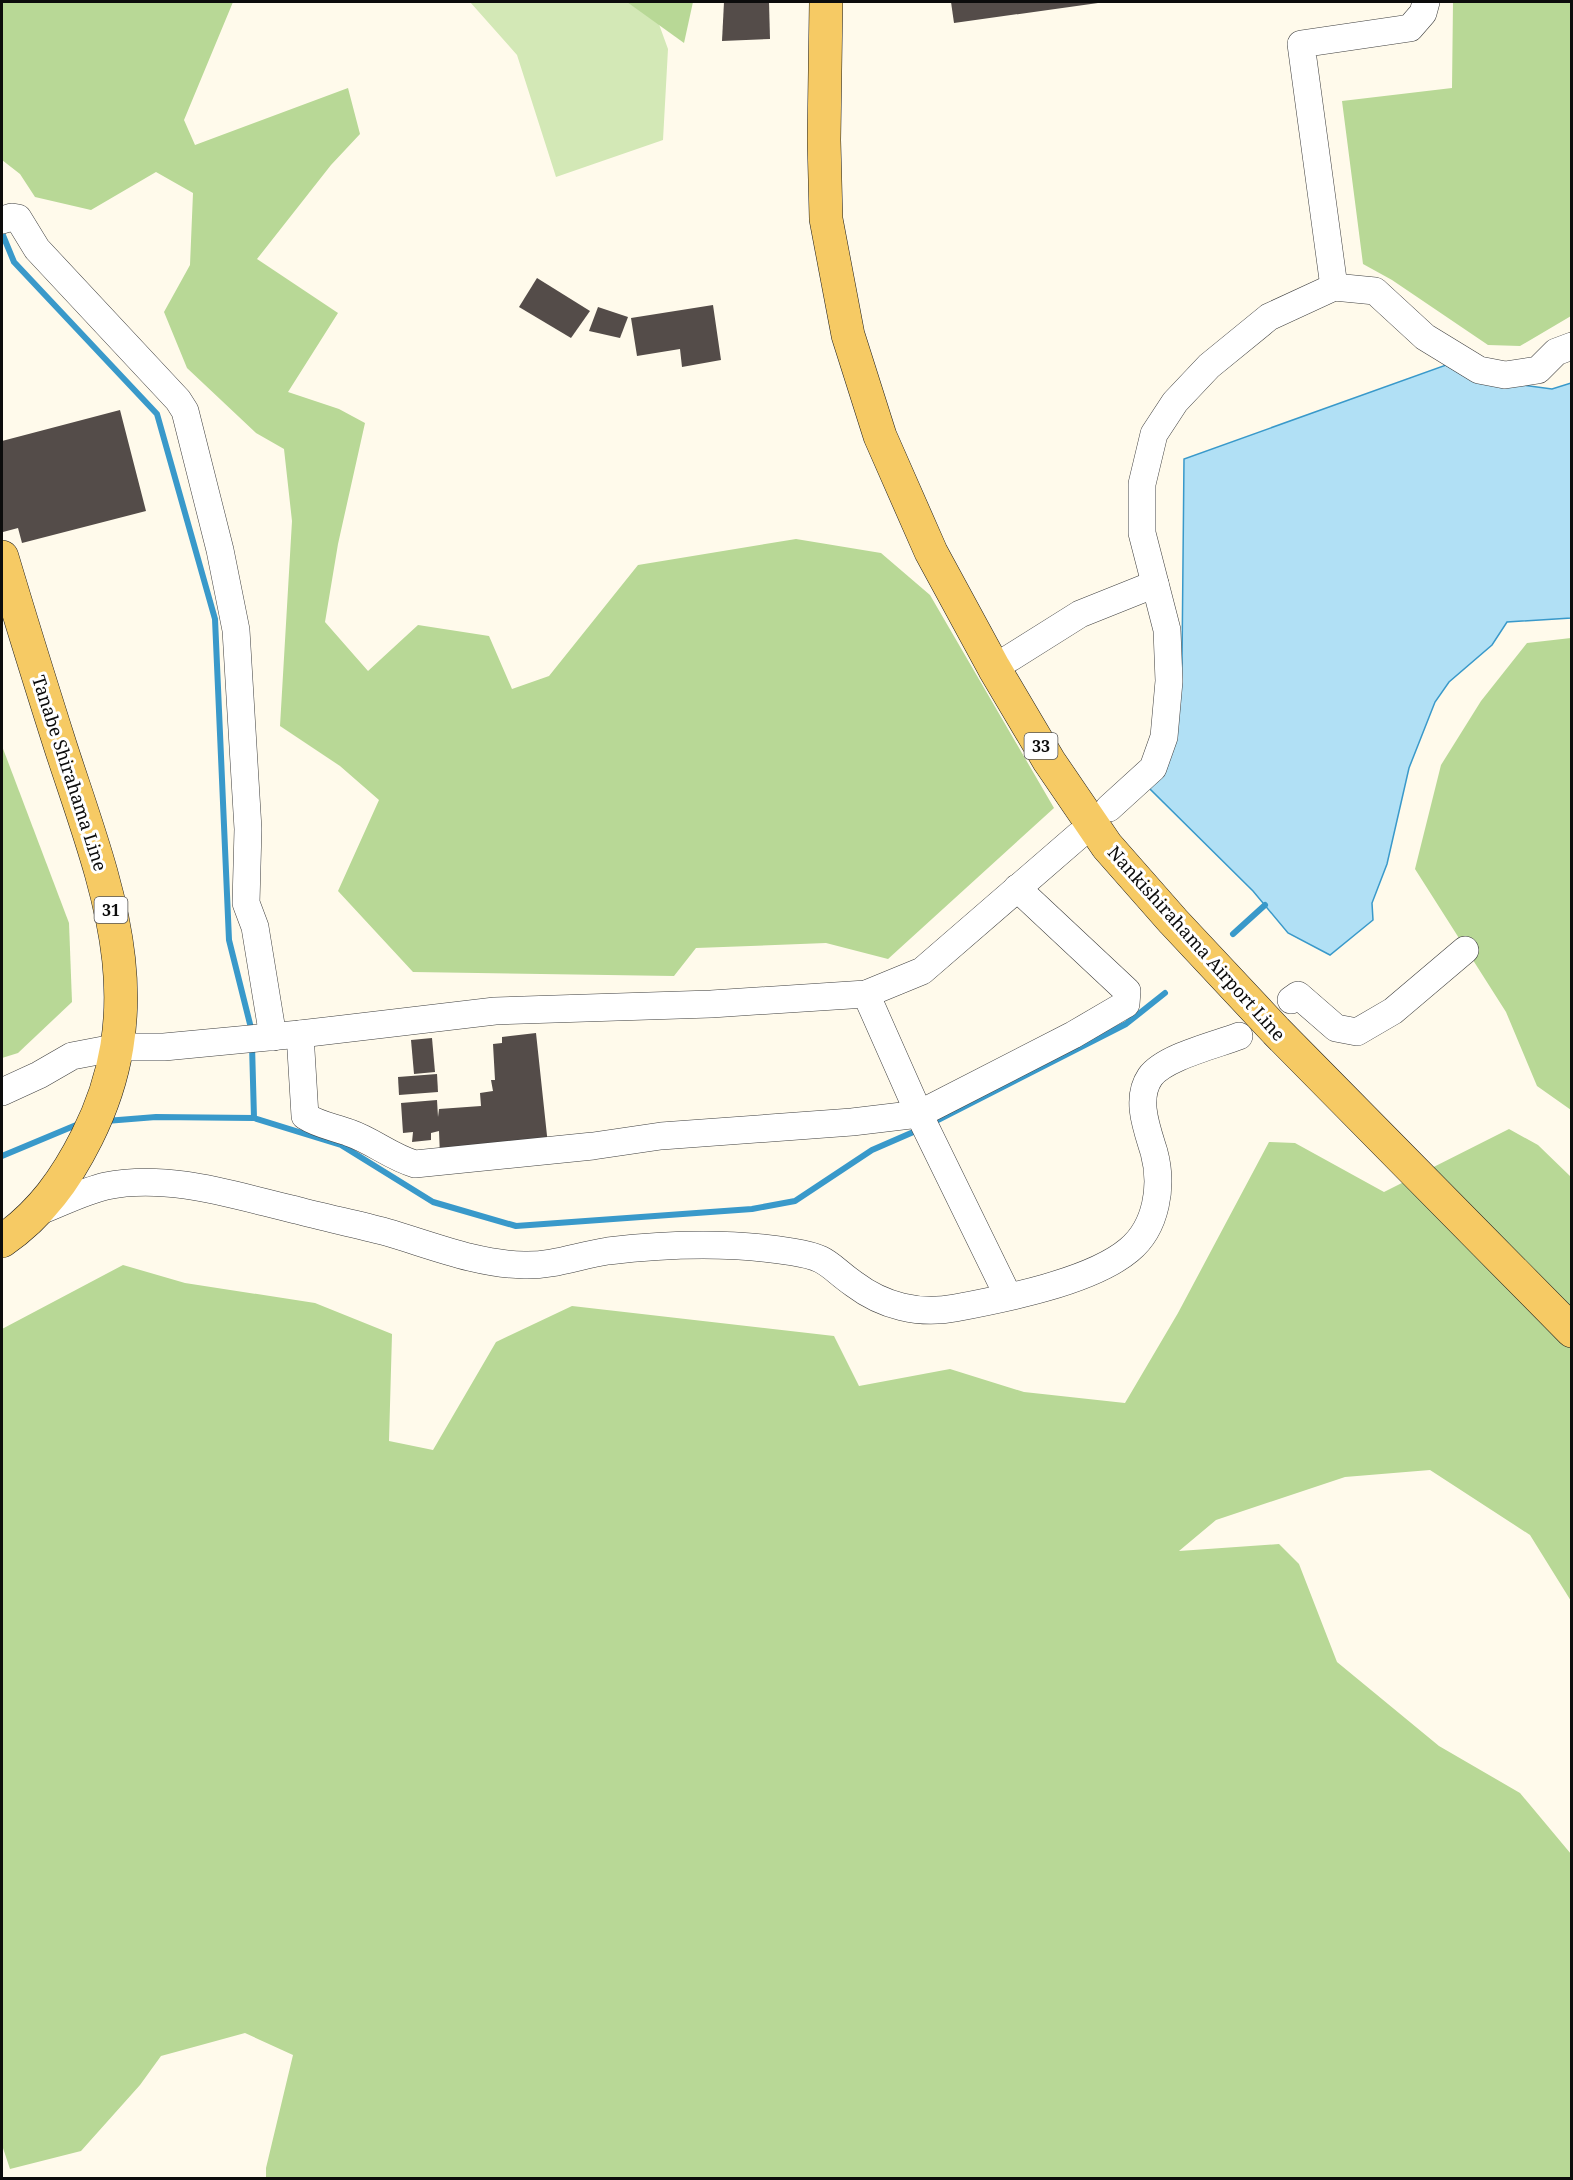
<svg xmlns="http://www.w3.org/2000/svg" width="1573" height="2180" font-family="'Noto Serif',serif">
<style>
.green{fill:#d3e8b6}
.forest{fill:#b8d896}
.water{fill:#b1e0f5;stroke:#3999ca;stroke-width:1.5}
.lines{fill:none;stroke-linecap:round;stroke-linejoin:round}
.stream{stroke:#3999ca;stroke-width:6}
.building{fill:#544c49}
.minor-casing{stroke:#3f3f3f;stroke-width:28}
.major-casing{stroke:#1d1d1d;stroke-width:34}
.minor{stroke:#fff;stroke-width:27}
.major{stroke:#f6ca64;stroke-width:33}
.labels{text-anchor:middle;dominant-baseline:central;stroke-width:6;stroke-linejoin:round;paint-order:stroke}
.shield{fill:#fff;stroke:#555;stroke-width:1.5}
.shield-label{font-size:16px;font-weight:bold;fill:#0c0c0c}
.street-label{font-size:18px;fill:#0c0c0c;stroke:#fff}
</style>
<rect width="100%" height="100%" fill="#fffaeb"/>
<polygon class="green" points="470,2 639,2 652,5 668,49 663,140 556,177 517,55"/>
<g class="forest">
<polygon points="2,2 233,2 184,120 195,145 348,88 360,134 331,165 257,259 338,313 288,392 339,409 365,423 338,544 325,622 368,671 418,625 489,636 512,689 549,676 638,565 796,539 881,553 930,595 1054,808 888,959 826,943 696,948 674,976 413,972 338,891 379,800 340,766 280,726 292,521 284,449 256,433 187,368 164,312 190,265 193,193 156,172 91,210 35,197 20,174 2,160"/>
<polygon points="627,2 693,2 684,43"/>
<polygon points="1453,2 1571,2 1571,316 1520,346 1488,345 1392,280 1363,264 1342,101 1452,88"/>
<polygon points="1571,638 1571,1110 1537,1086 1506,1012 1415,869 1441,765 1481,701 1527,643"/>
<polygon points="2,746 69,923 72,1002 18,1053 2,1058"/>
<polygon points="1509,1129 1538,1145 1571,1177 1571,1601 1530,1535 1430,1470 1345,1477 1216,1520 1179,1551 1279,1544 1299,1564 1337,1662 1439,1746 1520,1793 1571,1854 1571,2178 266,2178 266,2168 293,2055 245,2033 161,2056 140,2085 81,2151 10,2169 2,2145 2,1329 123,1265 185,1283 315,1303 392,1334 389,1441 433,1450 496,1342 572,1306 834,1336 859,1386 950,1369 1024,1392 1125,1403 1178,1313 1269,1142 1295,1143 1384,1192"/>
</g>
<polygon class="water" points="1446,365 1468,378 1552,389 1571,383 1571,618 1507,622 1492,645 1449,682 1435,702 1409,768 1387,864 1372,903 1373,920 1330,955 1288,933 1253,891 1150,789 1171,743 1182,663 1184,459"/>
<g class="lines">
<g class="stream">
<polyline points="2,233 14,262 157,414 215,619 229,940 252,1032"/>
<polyline points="1233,934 1265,905"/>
<polyline points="252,1045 254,1118 341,1145 433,1202 516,1226 752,1209 795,1201 872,1150 918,1130"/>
<polyline points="106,1121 156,1117 254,1118"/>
<polyline points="930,1124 1126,1024 1165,993"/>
<polyline points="2,1156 81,1123"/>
</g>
</g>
<g class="building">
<polygon points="724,2 769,2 770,39 722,41"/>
<polygon points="951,2 1098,2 1098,3 954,23"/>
<polygon points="537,278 590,311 571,338 519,307"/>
<polygon points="713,305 721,360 682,367 680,349 637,356 631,318"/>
<polygon points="598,307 628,317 620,338 589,331"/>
<polygon points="120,410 146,511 22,543 18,528 3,532 2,441"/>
<polygon points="536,1033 548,1145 440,1156 439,1131 431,1133 431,1140 412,1142 413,1132 403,1133 401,1103 437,1100 438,1117 439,1109 481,1106 480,1093 493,1091 491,1080 495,1080 493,1044 502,1043 502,1037"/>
<polygon points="432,1038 435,1072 414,1074 411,1040"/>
<polygon points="437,1074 438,1092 399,1095 398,1077"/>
</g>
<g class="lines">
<defs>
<g id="minor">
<polyline points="2,220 12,217 18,218 37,249 178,400 185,411 220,550 236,630 248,829 246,903 255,927 273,1037"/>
<polyline points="1334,287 1301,44 1410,28 1423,13 1426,2"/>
<polyline points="994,668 1080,614 1155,584"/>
<polyline points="1109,808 1153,768 1164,737 1169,681 1167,630 1142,533 1142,484 1154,434 1175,402 1209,366 1269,317 1334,287 1375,291 1425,337 1479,370 1505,375 1538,370 1556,352 1572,346"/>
<polyline points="866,994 920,1116 1008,1296"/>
<polyline points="1291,1000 1298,995 1336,1028 1357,1032 1393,1011 1465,950"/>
<path d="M300,1034L305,1116C319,1125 334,1127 350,1133C373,1141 391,1157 415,1164L593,1146L661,1136L852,1122L919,1114L1073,1035L1126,1004L1127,991L1017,888"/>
<polyline points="2,1092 39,1075 72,1056 119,1047 164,1047 300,1034 495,1011 711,1004 866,994 922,971 1078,836"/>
<path d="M40,1211C61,1203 84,1191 106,1186C169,1173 236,1196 296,1210C326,1218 356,1224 386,1232C431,1245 476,1264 524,1265C553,1266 580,1255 608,1251C668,1244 733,1242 793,1252C830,1258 827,1265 854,1284C883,1306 919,1315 955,1308C1003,1299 1091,1282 1129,1250C1157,1227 1163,1185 1154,1152C1147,1129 1135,1099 1150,1077C1164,1057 1216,1045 1239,1036"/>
</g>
<g id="major">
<polyline points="826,2 824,140 826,219 848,335 880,436 931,552 994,668 1049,761 1107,846 1173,921 1276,1031 1572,1331"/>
<path d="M2,557C21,621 41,685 61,748C105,883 156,1000 87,1137C66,1179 41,1214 2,1241"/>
</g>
</defs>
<use href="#minor" class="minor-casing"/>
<use href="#major" class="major-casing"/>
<use href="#minor" class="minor"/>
<use href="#major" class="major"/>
</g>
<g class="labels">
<g class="shield">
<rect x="1024.5" y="733" width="33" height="26" rx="4.5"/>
<rect x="94.5" y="897" width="33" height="26" rx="4.5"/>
</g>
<g class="shield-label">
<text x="1041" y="746">33</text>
<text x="111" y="910">31</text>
</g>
<g class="street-label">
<text transform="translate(70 773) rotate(72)">Tanabe Shirahama Line</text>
<text transform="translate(1197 943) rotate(48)">Nankishirahama Airport Line</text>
</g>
</g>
<rect width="1573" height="2180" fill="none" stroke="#0c0c0c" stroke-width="6"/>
</svg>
